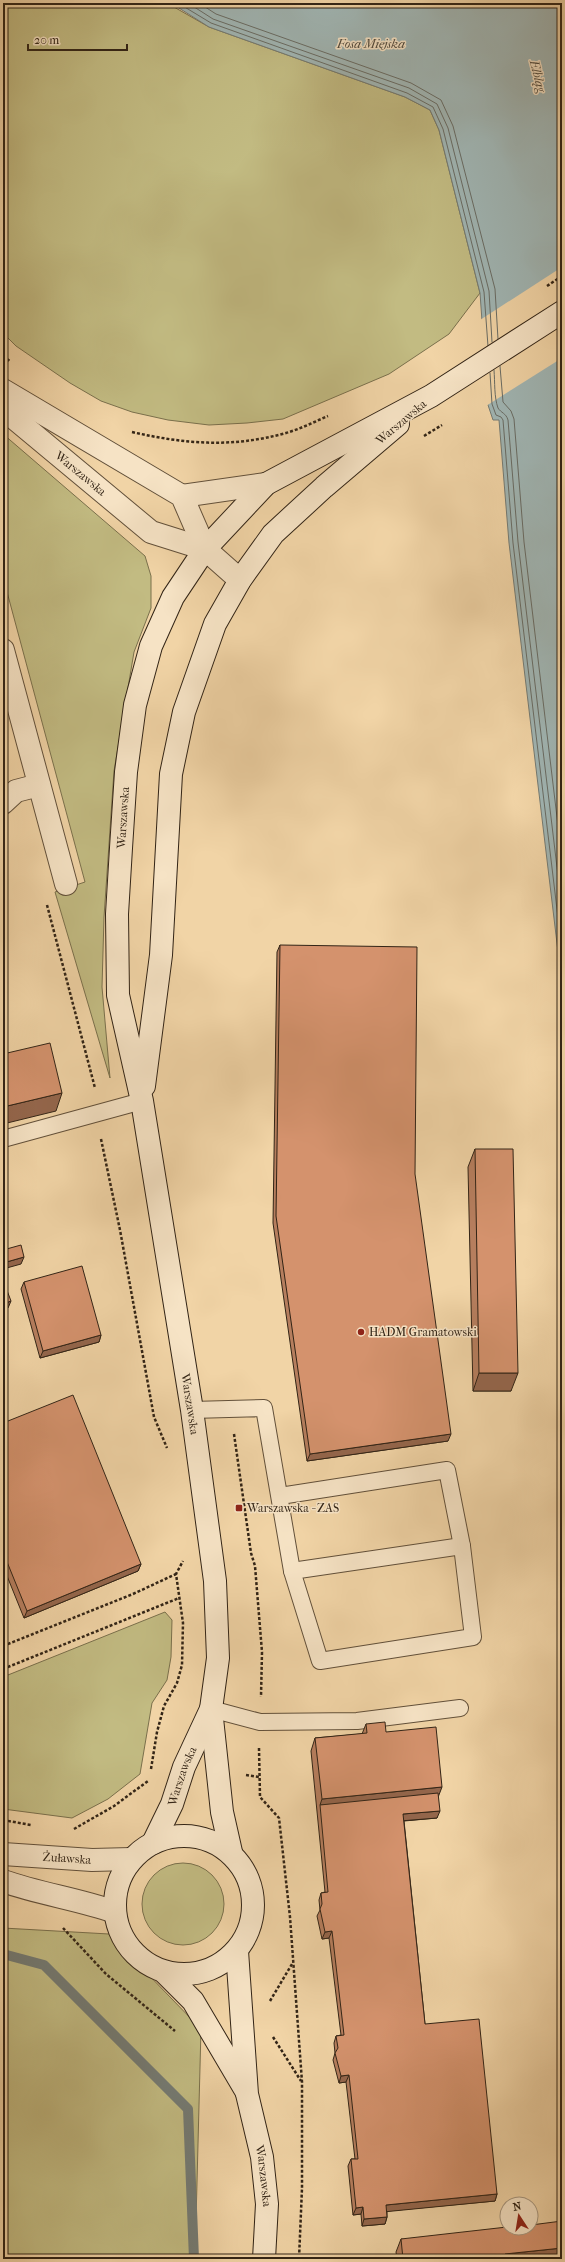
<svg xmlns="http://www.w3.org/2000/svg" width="565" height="2262" font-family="'IM FELL French Canon',serif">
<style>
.green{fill:#c2bb82;stroke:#7a704c}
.water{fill:#a0b5b3;stroke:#747b74}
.pier{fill:#f1d4a6}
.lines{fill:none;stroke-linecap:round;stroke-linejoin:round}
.shore{stroke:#696c64;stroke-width:1}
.stream{stroke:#747b74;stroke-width:10}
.service-casing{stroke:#62503a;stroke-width:18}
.minor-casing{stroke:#62503a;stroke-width:24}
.tertiary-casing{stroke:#62503a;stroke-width:24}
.secondary-casing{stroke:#322416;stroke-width:24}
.path{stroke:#322416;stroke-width:2.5;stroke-dasharray:3 2;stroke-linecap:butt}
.service{stroke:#f6e3c5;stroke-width:16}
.minor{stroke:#f6e3c5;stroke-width:22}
.tertiary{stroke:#f6e3c5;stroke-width:22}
.secondary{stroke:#f6e3c5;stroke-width:22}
.wall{fill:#b67e5e;stroke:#322416}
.shaded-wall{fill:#94664c;stroke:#322416}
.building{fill:#d4926d;stroke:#322416}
.poi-dot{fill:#8f2418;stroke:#f6e3c5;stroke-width:1.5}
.labels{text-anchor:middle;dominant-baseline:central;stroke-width:3;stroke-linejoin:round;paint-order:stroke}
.street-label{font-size:12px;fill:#322416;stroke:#f6e3c5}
.poi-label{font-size:12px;fill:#322416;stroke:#f6e3c5;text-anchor:start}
.water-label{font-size:13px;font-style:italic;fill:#4e483d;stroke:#f6e3c5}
</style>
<rect width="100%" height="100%" fill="#f1d4a6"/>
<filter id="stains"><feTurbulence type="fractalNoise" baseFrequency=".005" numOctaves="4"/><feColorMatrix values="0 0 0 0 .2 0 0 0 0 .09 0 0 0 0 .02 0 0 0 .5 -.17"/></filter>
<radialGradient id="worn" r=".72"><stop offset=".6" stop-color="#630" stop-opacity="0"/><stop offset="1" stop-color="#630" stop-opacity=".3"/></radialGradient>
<g class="green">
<polygon points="3,3 167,3 209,27 405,97 430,110 439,130 480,293 449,334 389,374 283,419 247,423 209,425 168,420 132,412 101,401 70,383 16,346 3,333"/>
<polygon points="3,434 145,556 151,576 151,608 134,652 114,771 104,917 102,987 110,1078 55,892 85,882 3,577"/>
<polygon points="165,1612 172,1620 171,1657 167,1680 152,1703 140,1774 108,1799 72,1818 3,1809 3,1677"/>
<circle cx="183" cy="1904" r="41"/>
<polygon points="3,1928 109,1934 201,2029 195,2259 3,2259"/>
</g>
<polygon class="water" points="171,3 562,3 562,985 509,543 499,420 493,420 488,405 480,293 439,130 430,110 405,97 209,27"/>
<polygon class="pier" points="562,267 562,358 486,406 480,320"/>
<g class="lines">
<g class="shore">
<polyline points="178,3 211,23 407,93 433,107 443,129 484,292 488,346"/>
<polyline points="188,3 213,19 409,88 437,104 448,128 489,291 492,342"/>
<polyline points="199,3 216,14 411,83 441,100 453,126 495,289 498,339"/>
<polyline points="500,366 503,402 511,411 514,419 524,542 562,859"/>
<path d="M494,370C495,382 494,397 498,408C501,413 506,413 508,420L518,542L562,909"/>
<polyline points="490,373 492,404 496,415 501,417 503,420 513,543 562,951"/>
</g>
<polyline class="stream" points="3,1954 44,1965 188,2109 194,2259"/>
<defs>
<g id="service">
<polyline points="3,1139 142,1101"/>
<polyline points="192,1410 264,1408 292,1571 320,1661 473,1637 462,1546 447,1470 280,1496"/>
<polyline points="292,1571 462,1546"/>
<polyline points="211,1709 260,1722 357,1721 460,1708"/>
</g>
<g id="minor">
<polyline points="3,650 66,884"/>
<polyline points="3,803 16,791 39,785"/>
</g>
<g id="tertiary">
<polyline points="3,390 182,496 205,549"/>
<path id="s1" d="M3,409L151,532L205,549L240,580"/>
<polyline points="182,496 266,484"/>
<path id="s2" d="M3,1854L92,1860L131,1859"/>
<path d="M3,1881C40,1894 78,1899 115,1912"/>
</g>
<g id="secondary">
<polyline points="144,1086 161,955 171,774 184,712 215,624 240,580 273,534 324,487 398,424"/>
<circle cx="184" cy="1905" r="69"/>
<path id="s3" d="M153,1843L172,1804L184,1767L211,1709"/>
<path id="s4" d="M231,1852L222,1812L211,1709L218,1658L215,1581L192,1410L142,1101L118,995L117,914L121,848L126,772L135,705L151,646L173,597L205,549L266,484L431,396L562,312"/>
<path id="s5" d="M237,1951L247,2094L262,2157L267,2204L264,2259"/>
<polyline points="164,1972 193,2001 246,2091"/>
</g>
</defs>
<use href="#service" class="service-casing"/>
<use href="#minor" class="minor-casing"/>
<use href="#tertiary" class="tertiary-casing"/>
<use href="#secondary" class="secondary-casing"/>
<g class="path">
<polyline points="547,286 562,276"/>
<polyline points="3,356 11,362"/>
<path d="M132,432C185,444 232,448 286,433C300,429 314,422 328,416"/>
<polyline points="424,436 442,425"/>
<polyline points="47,905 95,1088"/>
<polyline points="101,1139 120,1230 154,1417 167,1448"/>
<polyline points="234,1434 251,1553 255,1566 262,1652 261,1697"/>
<polyline points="3,1646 133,1594 176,1574"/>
<polyline points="3,1669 179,1598"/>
<polyline points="259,1748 260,1797 279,1818 290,1917 302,2082 302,2188 299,2259"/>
<polyline points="151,1769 157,1732 164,1706 177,1683 182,1665 183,1623 176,1574 183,1561"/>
<polyline points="246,1775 259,1777"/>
<polyline points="3,1820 31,1825"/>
<polyline points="74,1829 114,1806 148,1781"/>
<polyline points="63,1928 106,1974 175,2031"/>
<polyline points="270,2001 292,1964"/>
<polyline points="273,2037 301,2081"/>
</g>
<use href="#service" class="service"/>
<use href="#minor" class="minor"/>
<use href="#tertiary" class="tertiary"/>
<use href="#secondary" class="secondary"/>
</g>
<g class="wall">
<polygon points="280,945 448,1441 307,1461 273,1223 277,952"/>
<polygon points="475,1149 511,1391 473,1391 468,1167"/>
<polygon points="24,1282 101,1335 99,1342 40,1358 21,1289"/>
<polygon points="3,1423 141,1564 138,1571 24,1618 3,1566"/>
<polygon points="366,1724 386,1732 438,1797 437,1818 404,1821 425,2024 497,2194 495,2201 387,2211 387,2217 385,2224 362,2226 361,2214 353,2215 348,2166 351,2159 355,2159 346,2082 339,2083 333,2060 335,2053 334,2043 336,2036 341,2035 329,1938 322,1939 317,1916 320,1910 319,1900 321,1893 325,1892 311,1751 315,1738 362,1734"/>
<polygon points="401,2239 562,2259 397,2259 396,2252"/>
</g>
<g class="shaded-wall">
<polygon points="5,1048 3,1055 3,1049"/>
<polygon points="62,1093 56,1111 3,1124 3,1107"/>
<polygon points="24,1257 21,1264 3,1269 3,1263"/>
<polygon points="11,1301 8,1308 3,1310 3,1304"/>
<polygon points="101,1335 99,1342 40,1358 43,1351"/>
<polygon points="479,1373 518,1373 511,1391 473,1391"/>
<polygon points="451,1434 448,1441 307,1461 310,1454"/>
<polygon points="141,1564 138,1571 24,1618 27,1611"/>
<polygon points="442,1787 437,1800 320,1805 322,1799"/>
<polygon points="440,1811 437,1818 400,1821 403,1814"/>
<polygon points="332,1931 329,1938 322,1939 325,1932"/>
<polygon points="349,2075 346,2082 339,2083 341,2076"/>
<polygon points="497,2194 495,2201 383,2212 386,2205"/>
<polygon points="363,2207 361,2214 353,2215 356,2208"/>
<polygon points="387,2217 385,2224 362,2226 364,2219"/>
<polygon points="562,2248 562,2259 503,2259 505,2254"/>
</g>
<g class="building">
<polygon points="280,945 417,947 415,1174 451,1434 310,1454 276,1216"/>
<polygon points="3,1039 5,1048 3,1049"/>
<polygon points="50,1043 62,1093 3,1107 3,1054"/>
<polygon points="475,1149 513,1149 518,1373 479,1373"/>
<polygon points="21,1245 24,1257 3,1263 3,1250"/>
<polygon points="82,1266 101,1335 43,1351 24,1282"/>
<polygon points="3,1280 11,1301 3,1304"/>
<polygon points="73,1395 141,1564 27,1611 3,1552 3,1423"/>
<polygon points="385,1722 386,1732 436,1727 442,1787 322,1799 315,1738 367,1733 366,1724"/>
<polygon points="438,1793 440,1811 403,1814 425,2024 479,2019 497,2194 386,2205 387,2217 364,2219 363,2207 356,2208 351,2159 358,2159 349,2075 341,2076 335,2053 338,2048 336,2036 344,2035 332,1931 325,1932 320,1909 322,1904 321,1893 328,1892 320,1805"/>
<polygon points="562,2221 562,2248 505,2254 506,2259 403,2259 401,2239 507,2227 507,2228 531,2228 531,2225"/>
</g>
<g class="poi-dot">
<circle cx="361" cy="1332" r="4"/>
<rect x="235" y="1504" width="8" height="8" rx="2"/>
</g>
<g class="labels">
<g class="street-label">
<text transform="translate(401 422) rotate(-40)">Warszawska</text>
<text stroke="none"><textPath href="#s1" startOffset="101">Warszawska</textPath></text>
<text stroke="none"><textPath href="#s4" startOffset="1045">Warszawska</textPath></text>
<text transform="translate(190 1404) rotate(81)">Warszawska</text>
<text stroke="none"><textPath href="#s3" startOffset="73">Warszawska</textPath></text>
<text stroke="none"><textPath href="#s2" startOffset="64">Żuławska</textPath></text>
<text stroke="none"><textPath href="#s5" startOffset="227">Warszawska</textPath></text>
</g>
<g class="poi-label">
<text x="369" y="1332">HADM Gramatowski</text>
<text x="247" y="1508">Warszawska - ZAS</text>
</g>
<g class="water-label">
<text x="371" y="43">Fosa Miejska</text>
<text transform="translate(538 76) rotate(76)">Elbląg</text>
</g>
</g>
<rect width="565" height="2262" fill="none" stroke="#f1d4a6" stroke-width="16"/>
<rect x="4" y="4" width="557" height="2254" fill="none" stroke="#322416" stroke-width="2"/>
<rect x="8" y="8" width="549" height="2246" fill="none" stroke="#322416"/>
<g transform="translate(519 2216) rotate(348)"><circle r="19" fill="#f6e3c5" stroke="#a8977f"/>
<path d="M0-3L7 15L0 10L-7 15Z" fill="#8f2418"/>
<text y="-6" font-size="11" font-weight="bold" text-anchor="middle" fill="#322416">N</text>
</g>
<path d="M28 44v6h99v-6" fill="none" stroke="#322416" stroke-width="2"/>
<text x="34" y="44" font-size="12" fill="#322416" stroke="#f6e3c5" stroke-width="3" paint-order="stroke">20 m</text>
<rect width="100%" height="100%" filter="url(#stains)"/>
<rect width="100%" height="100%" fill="url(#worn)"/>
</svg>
